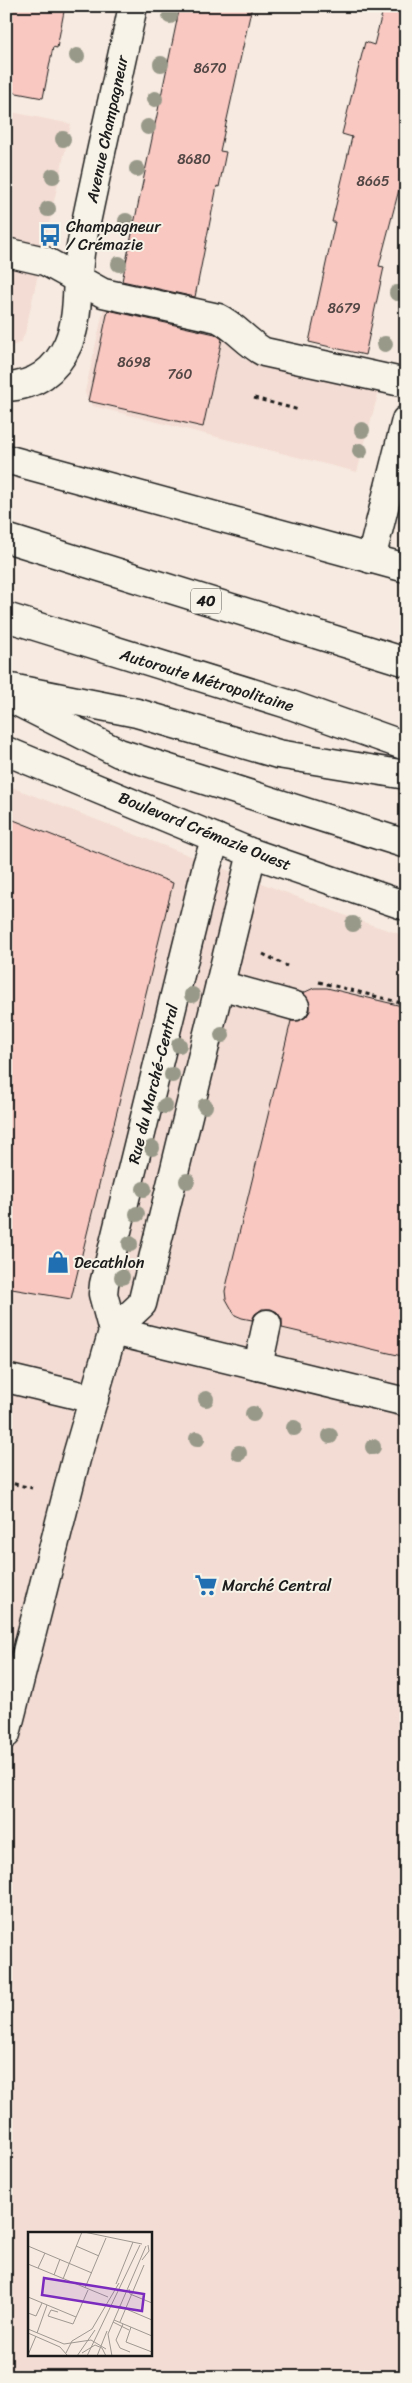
<svg xmlns="http://www.w3.org/2000/svg" width="412" height="2383" font-family="Sriracha,sans-serif">
<style>
.built{fill:#f3dcd3;fill-rule:evenodd}
.building{fill:#f8c8c1;stroke:#1c1c1c}
.lines{fill:none;stroke-linecap:round;stroke-linejoin:round}
.minor-casing{stroke:#1c1c1c;stroke-width:31}
.major-casing{stroke:#1c1c1c;stroke-width:31}
.highway-casing{stroke:#1c1c1c;stroke-width:31}
.path{stroke:#1c1c1c;stroke-width:3;stroke-dasharray:4 4;stroke-linecap:butt}
.minor{stroke:#f7f3e8;stroke-width:28}
.major{stroke:#f7f3e8;stroke-width:28}
.highway{stroke:#f7f3e8;stroke-width:28}
.tree{fill:#989989}
.labels{text-anchor:middle;dominant-baseline:central;stroke-width:4;stroke-linejoin:round;paint-order:stroke}
.number-label{font-size:14px;fill:#534745}
.shield{fill:#f7f3e8;stroke:#5e5c59;stroke-width:1}
.shield-label{font-size:15px;font-weight:bold;fill:#1c1c1c}
.street-label{font-size:16px;fill:#1c1c1c;stroke:#f7f3e8}
.poi-label{font-size:16px;fill:#1c1c1c;stroke:#f7f3e8;text-anchor:start}
.inset-road{fill:none;stroke:#9f9892;stroke-width:1}
.view{fill:#7b2cbf;fill-opacity:0.15;stroke:#7b2cbf;stroke-width:2.5}
.inset-edge{fill:none;stroke:#1c1c1c;stroke-width:2.5}
</style>
<rect width="100%" height="100%" fill="#f7eae0"/>
<filter id="ink" filterUnits="userSpaceOnUse"><feTurbulence type="fractalNoise" baseFrequency=".02" numOctaves="2"/><feDisplacementMap in="SourceGraphic" scale="10" xChannelSelector="R" yChannelSelector="G"/><feConvolveMatrix kernelMatrix="1 2 1 2 8 2 1 2 1" color-interpolation-filters="sRGB"/></filter>
<g filter="url(#ink)">
<g class="built">
<polygon points="6,111 71,124 25,333 21,342 6,349"/>
<polygon points="104,308 216,331 244,359 379,390 357,472 93,406 88,401 85,392"/>
<path d="M6,785L357,920L406,936V2377H6ZM29,2233H150V2354H29Z"/>
</g>
<g class="building">
<polygon points="6,6 65,6 57,48 53,47 43,98 6,91"/>
<polygon points="180,6 252,6 220,151 226,152 219,187 217,186 195,297 122,281"/>
<polygon points="384,6 406,6 406,163 379,266 384,267 365,355 309,342 335,222 332,222 352,137 342,134 365,42 374,45"/>
<polygon points="108,310 215,334 222,339 203,427 88,401"/>
<polygon points="6,817 173,883 71,1299 6,1288"/>
<polygon points="314,988 327,988 406,1007 406,1357 282,1328 282,1319 277,1312 271,1309 262,1309 255,1314 252,1320 242,1318 235,1315 226,1299 225,1291 291,1021 299,1021 306,1017 310,1011 310,1003 303,993"/>
</g>
<g class="lines">
<defs>
<g id="minor">
<path d="M6,252L45,261L103,293L218,318C235,326 247,343 264,352L406,383"/>
<path d="M6,387C35,386 56,371 68,344C81,314 75,279 81,247C97,167 116,86 133,6"/>
<polyline points="371,559 406,420"/>
<polyline points="6,751 252,853 406,906"/>
<polyline points="220,985 295,1006"/>
<polyline points="113,1331 142,1304 252,853"/>
<polyline points="113,1331 406,1402"/>
<polyline points="258,1366 267,1324"/>
<polyline points="6,1378 94,1399"/>
<polyline points="6,1734 76,1459 113,1331 103,1294 104,1284 207,865 216,838"/>
</g>
<g id="major">
<polyline points="6,459 406,568"/>
<polyline points="6,696 119,753 406,844"/>
</g>
<g id="highway">
<polyline points="6,538 406,662"/>
<polyline points="6,617 291,705 406,746"/>
<polyline points="6,687 137,713 278,754 406,775"/>
</g>
</defs>
<use href="#minor" class="minor-casing"/>
<use href="#major" class="major-casing"/>
<use href="#highway" class="highway-casing"/>
<g class="path">
<polyline points="254,398 299,410"/>
<polyline points="263,954 287,966"/>
<polyline points="319,982 406,1004"/>
<polyline points="6,1482 32,1488"/>
</g>
<use href="#minor" class="minor"/>
<use href="#major" class="major"/>
<use href="#highway" class="highway"/>
</g>
<g class="tree">
<circle cx="170" cy="16" r="8"/>
<circle cx="77" cy="56" r="8"/>
<circle cx="161" cy="64" r="8"/>
<circle cx="155" cy="99" r="8"/>
<circle cx="148" cy="127" r="8"/>
<circle cx="63" cy="139" r="8"/>
<circle cx="137" cy="169" r="8"/>
<circle cx="53" cy="176" r="8"/>
<circle cx="48" cy="209" r="8"/>
<circle cx="126" cy="221" r="8"/>
<circle cx="119" cy="264" r="8"/>
<circle cx="397" cy="293" r="8"/>
<circle cx="385" cy="344" r="8"/>
<circle cx="362" cy="430" r="8"/>
<circle cx="360" cy="451" r="8"/>
<circle cx="353" cy="924" r="8"/>
<circle cx="192" cy="995" r="8"/>
<circle cx="222" cy="1035" r="8"/>
<circle cx="179" cy="1045" r="8"/>
<circle cx="172" cy="1075" r="8"/>
<circle cx="165" cy="1106" r="8"/>
<circle cx="205" cy="1106" r="8"/>
<circle cx="152" cy="1148" r="8"/>
<circle cx="187" cy="1181" r="8"/>
<circle cx="144" cy="1189" r="8"/>
<circle cx="137" cy="1214" r="8"/>
<circle cx="130" cy="1244" r="8"/>
<circle cx="122" cy="1277" r="8"/>
<circle cx="206" cy="1399" r="8"/>
<circle cx="253" cy="1414" r="8"/>
<circle cx="294" cy="1428" r="8"/>
<circle cx="330" cy="1436" r="8"/>
<circle cx="197" cy="1439" r="8"/>
<circle cx="373" cy="1447" r="8"/>
<circle cx="239" cy="1453" r="8"/>
</g>
</g>
<defs>
<symbol id="bus-bare" viewBox="-9 -9 18 18"><path d="M-5-6H5V4H4V6H2V4H-2V6H-4V4H-5ZM-3.5-4V0h7V-4ZM-3.5 1.2v1.5H-2V1.2ZM2 1.2v1.5H3.5V1.2Z" fill="#1f6fb2" stroke="#f7f3e8" stroke-width="2.5" paint-order="stroke"/></symbol>
<symbol id="shop-bare" viewBox="-9 -9 18 18"><path d="M-5-2.5h2.3a2.7 3.5 0 0 1 5.4 0H5L5.5 6h-11ZM-1.5-2.5h3a1.5 2.3 0 0 0-3 0Z" fill="#1f6fb2" stroke="#f7f3e8" stroke-width="2.5" paint-order="stroke"/></symbol>
<symbol id="supermarket-bare" viewBox="-9 -9 18 18"><path d="M-6-5.5h2.5l.6 2H6L4.5 2H-2.5L-4.4-4H-6ZM-1.5 3.2a1.3 1.3 0 1 0 .1 0ZM3 3.2a1.3 1.3 0 1 0 .1 0Z" fill="#1f6fb2" stroke="#f7f3e8" stroke-width="2.5" paint-order="stroke"/></symbol>
</defs>
<g fill-rule="evenodd">
<use href="#bus-bare" x="34" y="219" width="32" height="32"/>
<use href="#shop-bare" x="42" y="1246" width="32" height="32"/>
<use href="#supermarket-bare" x="190" y="1569" width="32" height="32"/>
</g>
<g class="labels">
<g class="number-label">
<text x="210" y="68">8670</text>
<text x="194" y="159">8680</text>
<text x="373" y="181">8665</text>
<text x="344" y="308">8679</text>
<text x="134" y="362">8698</text>
<text x="180" y="374">760</text>
</g>
<rect class="shield" x="191" y="588.5" width="30" height="25" rx="4"/>
<g class="shield-label">
<text x="206" y="601">40</text>
</g>
<g class="street-label">
<text transform="translate(107 129) rotate(-78)">Avenue Champagneur</text>
<text transform="translate(207 680) rotate(17)">Autoroute Métropolitaine</text>
<text transform="translate(205 831) rotate(22)">Boulevard Crémazie Ouest</text>
<text transform="translate(153 1084) rotate(-76)">Rue du Marché-Central</text>
</g>
<g class="poi-label">
<text x="66" y="226">Champagneur<tspan x="66" dy="18">/ Crémazie</tspan></text>
<text x="74" y="1262">Decathlon</text>
<text x="222" y="1585">Marché Central</text>
</g>
</g>
<g transform="translate(28 2232)">
<rect width="124" height="124" fill="#f7eae0"/>
<path class="inset-road" d="M56,0L114,12M0,14L64,41M48,14L71,24M114,28L121,19L120,13M0,32L80,65M10,36L17,21M26,43L32,27M35,47L54,0M88,52L105,10M57,56L78,6M101,57L102,62L124,71M0,65L48,85M91,74L124,88M30,80L23,78L20,84L45,92L60,58M0,81L8,84L14,71M86,88L124,104M85,90L101,98M92,90L116,33M95,92L88,108L92,116L102,120M103,95L98,110L124,120M0,97L36,112L63,108L78,117M0,101L32,115L39,123M9,101L19,73M38,121L44,109L64,97L91,51M54,121L67,113L74,116L78,124M0,123L8,104M49,124L67,98M59,124L112,13M69,124L79,99M84,124L80,102L118,14"/>
<path class="view" d="M16,46L116,62L114,79L14,63Z"/>
<rect width="124" height="124" class="inset-edge"/>
</g>
<rect width="412" height="2383" fill="none" stroke="#f7f3e8" stroke-width="25"/>
<rect x="12" y="12" width="387" height="2358" fill="none" stroke="#1c1c1c" stroke-width="2" filter="url(#ink)"/>
</svg>
